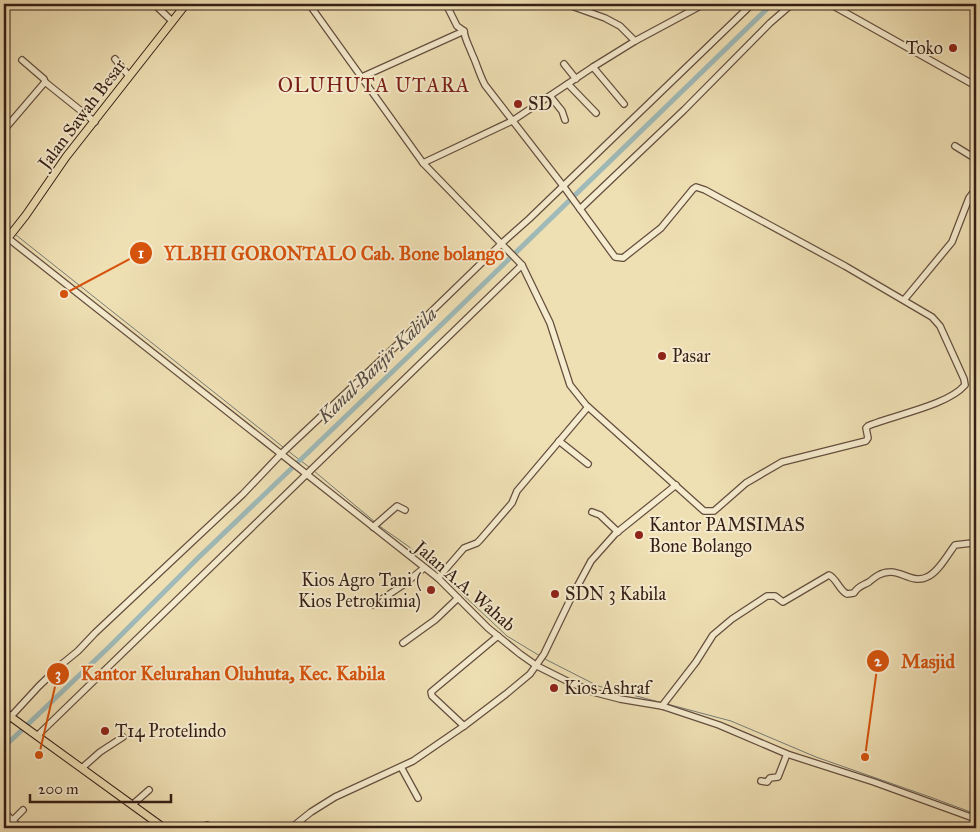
<svg xmlns="http://www.w3.org/2000/svg" width="980" height="832" font-family="'IM FELL Great Primer',serif">
<style>
.lines{fill:none;stroke-linecap:round;stroke-linejoin:round}
.stream{stroke:#757c77;stroke-width:1}
.canal{stroke:#9fbab8;stroke-width:5}
.minor-casing{stroke:#644e3e;stroke-width:8}
.major-casing{stroke:#351e16;stroke-width:9}
.minor{stroke:#f5ebce;stroke-width:5.5}
.major{stroke:#efe0b4;stroke-width:7}
.poi-dot{fill:#8f2418;stroke:#f5ebce;stroke-width:2}
.labels{text-anchor:middle;dominant-baseline:central;stroke-width:4;stroke-linejoin:round;paint-order:stroke}
.poi-label{font-size:18px;fill:#351e16;stroke:#f5ebce;text-anchor:start}
.street-label{font-size:18px;fill:#351e16;stroke:#f5ebce}
.water-label{font-size:19px;font-style:italic;fill:#554d47;stroke:#f5ebce}
.quarter-label{font-size:20px;letter-spacing:1px;fill:#7a1f14;stroke:#f5ebce}
.leader{fill:none;stroke:#d6530d;stroke-width:2}
.callout-dot{fill:#d6530d;stroke:#f5ebce;stroke-width:2}
.mark-label{font-size:15px;text-anchor:middle;font-weight:bold;fill:#fff}
.callout-label{font-size:19px;text-anchor:middle;font-weight:bold;fill:#d6530d;stroke:#f5ebce;stroke-width:4;stroke-linejoin:round;paint-order:stroke}
</style>
<rect width="100%" height="100%" fill="#efe0b4"/>
<filter id="stains"><feTurbulence type="fractalNoise" baseFrequency=".004" numOctaves="4"/><feColorMatrix values="0 0 0 0 .2 0 0 0 0 .09 0 0 0 0 .02 0 0 0 .5 -.17"/></filter>
<radialGradient id="worn" r=".72"><stop offset=".6" stop-color="#630" stop-opacity="0"/><stop offset="1" stop-color="#630" stop-opacity=".3"/></radialGradient>
<g class="lines">
<g class="stream">
<polyline points="4,226 5,227"/>
<polyline points="16,235 283,447"/>
<polyline points="288,451 309,467"/>
<polyline points="314,471 375,522"/>
<polyline points="378,525 408,546 440,574"/>
<polyline points="443,576 507,636 540,656"/>
<polyline points="543,658 598,686 663,703"/>
<polyline points="667,704 731,721 816,757 930,797 976,814"/>
</g>
<polyline class="canal" points="4,747 109,647 197,559 439,327 772,4"/>
<defs>
<g id="minor">
<polyline points="154,4 172,21"/>
<path d="M309,4L423,163L522,265L550,323L570,385L586,405L704,511H714L746,483L782,462L866,441L868,438L866,428L868,426C893,415 947,406 965,385L964,379L940,326L932,317L845,266L705,190L696,187L693,189L661,228L623,258L615,257L564,187L485,85C479,74 477,64 472,54C469,45 465,40 464,31L457,26L446,4"/>
<polyline points="566,4 605,18 620,26 635,41"/>
<polyline points="830,4 976,86"/>
<polyline points="115,59 129,76"/>
<polyline points="22,60 44,79 45,82"/>
<polyline points="564,64 576,79"/>
<polyline points="593,67 624,104"/>
<polyline points="362,77 464,31"/>
<polyline points="568,84 596,113"/>
<polyline points="550,96 562,111 565,120"/>
<polyline points="4,130 45,82 95,122"/>
<polyline points="955,146 976,159"/>
<polyline points="423,163 512,121 593,67 635,41 704,4"/>
<polyline points="580,209 684,110 770,23 792,4"/>
<polyline points="4,235 438,578 488,628 520,654 537,666 569,682 593,692 620,699 662,706 719,725 787,754 874,782 976,819"/>
<polyline points="904,300 952,242 969,198 976,189"/>
<polyline points="559,441 588,464"/>
<polyline points="592,512 600,515 618,532"/>
<polyline points="373,527 397,506 405,510"/>
<polyline points="438,578 464,548 477,543 480,540 512,503 517,491 588,407"/>
<polyline points="373,605 403,585 424,568"/>
<polyline points="403,643 435,620 458,598"/>
<path d="M662,706L696,662L713,635L732,619L767,596H775L783,602L829,575C837,579 839,590 847,594L854,593C858,586 862,586 869,582C875,577 881,572 890,572C901,571 914,584 927,577C938,573 948,554 955,545L972,543L976,538"/>
<polyline points="4,724 39,686 62,664 78,651 95,633 243,494 281,454 399,343 502,243 529,219 752,4"/>
<polyline points="464,726 432,696 431,692 498,636"/>
<polyline points="37,736 522,265"/>
<polyline points="401,767 418,798"/>
<polyline points="82,768 100,752 123,737"/>
<polyline points="761,781 767,782 770,778 778,777 787,754"/>
<polyline points="132,805 149,790"/>
<polyline points="4,812 20,828"/>
<polyline points="13,820 23,810"/>
<polyline points="202,828 207,825 211,828"/>
<polyline points="291,828 311,812 335,797 413,761 464,726 506,694 530,674 544,654 570,600 591,561 615,534 676,485"/>
</g>
<g id="major">
<polyline points="4,243 26,215 66,157 186,4"/>
<polyline points="4,712 164,828"/>
</g>
</defs>
<use href="#minor" class="minor-casing"/>
<use href="#major" class="major-casing"/>
<use href="#minor" class="minor"/>
<use href="#major" class="major"/>
</g>
<g class="poi-dot">
<circle cx="953" cy="48" r="5"/>
<circle cx="518" cy="104" r="5"/>
<circle cx="662" cy="356" r="5"/>
<circle cx="639" cy="535" r="5"/>
<circle cx="431" cy="590" r="5"/>
<circle cx="555" cy="594" r="5"/>
<circle cx="554" cy="688" r="5"/>
<circle cx="105" cy="731" r="5"/>
</g>
<g class="labels">
<g class="poi-label">
<text x="943" y="48" text-anchor="end">Toko</text>
<text x="528" y="104">SD</text>
<text x="672" y="356">Pasar</text>
<text x="649" y="525">Kantor PAMSIMAS<tspan x="649" dy="21">Bone Bolango</tspan></text>
<text x="421" y="580" text-anchor="end">Kios Agro Tani (<tspan x="421" dy="21">Kios Petrokimia)</tspan></text>
<text x="565" y="594">SDN 3 Kabila</text>
<text x="564" y="688">Kios Ashraf</text>
<text x="115" y="731">T14 Protelindo</text>
</g>
<g class="street-label">
<text transform="translate(82 114) rotate(-53)">Jalan Sawah Besar</text>
<text transform="translate(465 586) rotate(41)">Jalan A.A. Wahab</text>
</g>
<g class="water-label">
<text transform="translate(377 365) rotate(-44)">Kanal Banjir Kabila</text>
</g>
<g class="quarter-label">
<text x="374" y="85">OLUHUTA UTARA</text>
</g>
</g>
<path class="leader" d="M64 294L141 253M865 757L878 661M39 755L58 674"/>
<g class="callout-dot">
<circle cx="64" cy="294" r="5"/>
<circle cx="865" cy="757" r="5"/>
<circle cx="39" cy="755" r="5"/>
<circle cx="141" cy="253" r="12"/>
<circle cx="878" cy="661" r="12"/>
<circle cx="58" cy="674" r="12"/>
</g>
<g class="mark-label">
<text x="141" y="258">1</text>
<text x="878" y="666">2</text>
<text x="58" y="679">3</text>
</g>
<g class="callout-label">
<text x="334" y="260">YLBHI GORONTALO Cab. Bone bolango</text>
<text x="928" y="668">Masjid</text>
<text x="233" y="680">Kantor Kelurahan Oluhuta, Kec. Kabila</text>
</g>
<rect width="980" height="832" fill="none" stroke="#efe0b4" stroke-width="20"/>
<rect x="5" y="5" width="970" height="822" fill="none" stroke="#351e16" stroke-width="2.5"/>
<rect x="10" y="10" width="960" height="812" fill="none" stroke="#351e16"/>
<path d="M30 794v8h141v-8" fill="none" stroke="#351e16" stroke-width="2.5"/>
<text x="38" y="794" font-size="15" fill="#351e16" stroke="#f5ebce" stroke-width="4" paint-order="stroke">200 m</text>
<rect width="100%" height="100%" filter="url(#stains)"/>
<rect width="100%" height="100%" fill="url(#worn)"/>
</svg>
